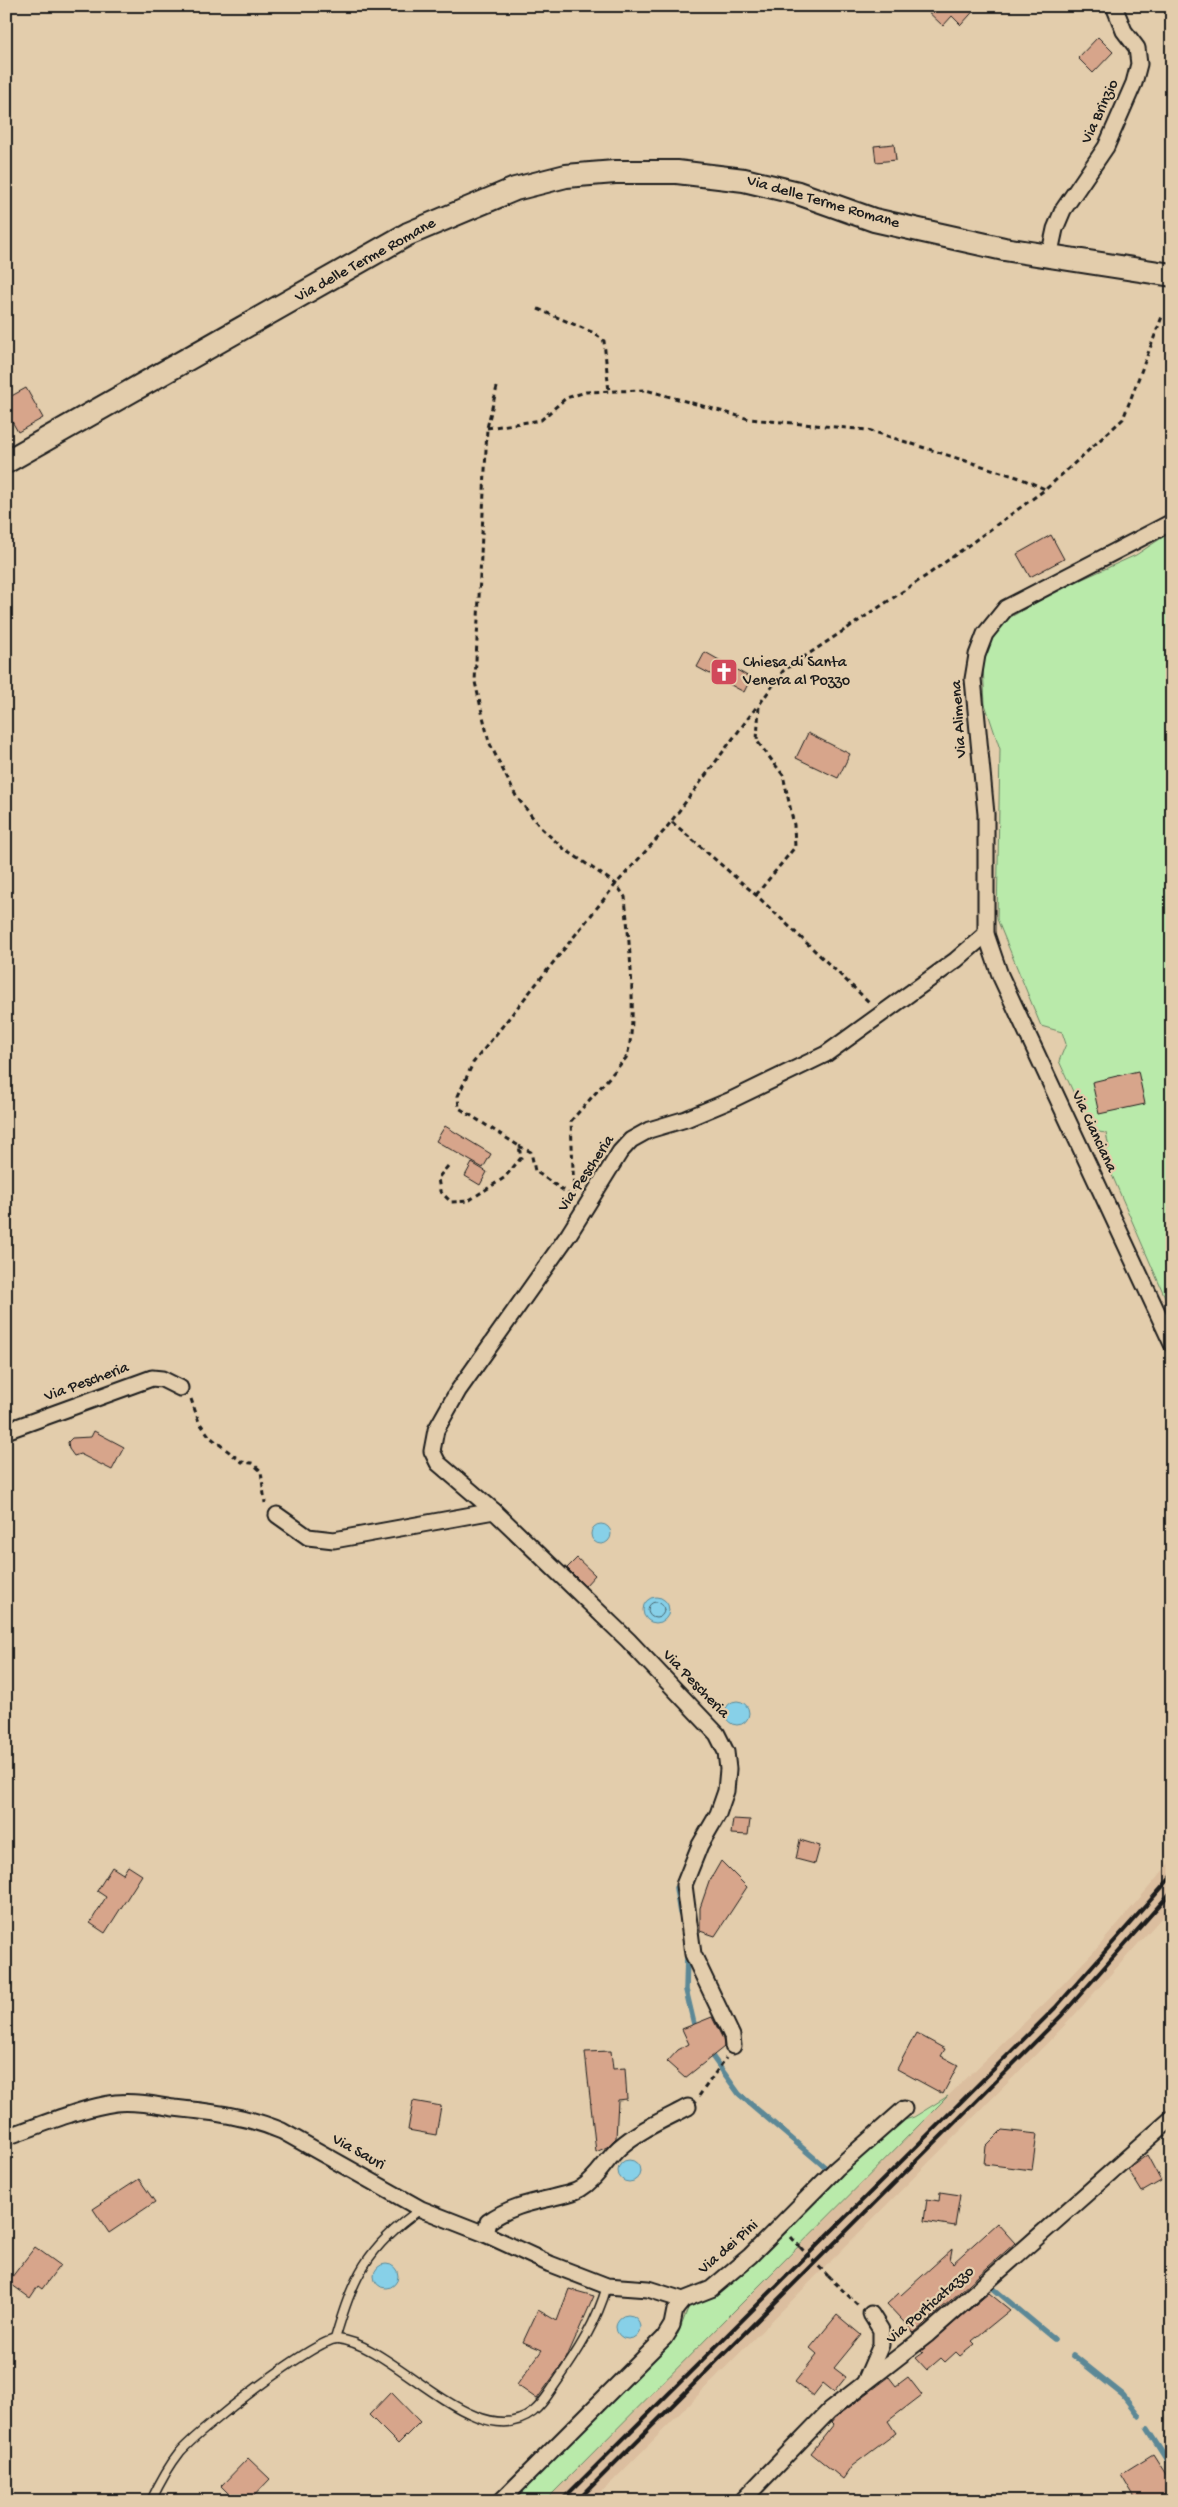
<svg xmlns="http://www.w3.org/2000/svg" width="1178" height="2507" font-family="'Gochi Hand',sans-serif">
<style>
.built{fill:#dbbe9f}
.green{fill:#b9eaaa;stroke:#6a8363}
.water{fill:#87d0e8;stroke:#5c8896}
.lines{fill:none;stroke-linecap:round;stroke-linejoin:round}
.shore{stroke:#47646e;stroke-width:1}
.stream{stroke:#5c8896;stroke-width:5.5}
.building{fill:#d7a58b;stroke:#1c1c1c}
.lane-casing{stroke:#1c1c1c;stroke-width:11}
.street-casing{stroke:#1c1c1c;stroke-width:19}
.secondary-casing{stroke:#1c1c1c;stroke-width:26}
.path{stroke:#1c1c1c;stroke-width:3;stroke-dasharray:5 4;stroke-linecap:butt}
.lane{stroke:#e3cdac;stroke-width:8}
.street{stroke:#e3cdac;stroke-width:15}
.secondary{stroke:#e3cdac;stroke-width:22}
.rail{stroke:#1c1c1c;stroke-width:4}
.path-bridge{stroke:#1c1c1c;stroke-width:3;stroke-dasharray:5 4;stroke-linecap:butt}
.labels{text-anchor:middle;dominant-baseline:central;stroke-width:4.5;stroke-linejoin:round;paint-order:stroke}
.street-label{font-size:16px;fill:#1c1c1c;stroke:#e3cdac}
.poi-label{font-size:16px;fill:#1c1c1c;stroke:#e3cdac;text-anchor:start}
</style>
<rect width="100%" height="100%" fill="#e3cdac"/>
<filter id="ink" filterUnits="userSpaceOnUse"><feTurbulence type="fractalNoise" baseFrequency=".02" numOctaves="2"/><feDisplacementMap in="SourceGraphic" scale="10" xChannelSelector="R" yChannelSelector="G"/><feConvolveMatrix kernelMatrix="1 2 1 2 8 2 1 2 1" color-interpolation-filters="sRGB"/></filter>
<g filter="url(#ink)">
<polygon class="built" points="1172,1860 1172,1906 1069,2021 593,2501 545,2501 948,2096 1047,2001 1099,1946"/>
<g class="green">
<polygon points="1172,531 1172,1313 1102,1152 1109,1148 1106,1133 1091,1131 1059,1061 1066,1044 1062,1032 1041,1026 997,919 1000,749 985,704 983,666 987,647 996,631 1009,618 1058,590 1136,555"/>
<polygon points="948,2096 545,2501 511,2501 678,2334 689,2306 703,2301 734,2279 895,2123 914,2117"/>
</g>
<g class="water">
<circle cx="601" cy="1534" r="10"/>
<circle cx="656" cy="1610" r="13"/>
<circle cx="737" cy="1713" r="12"/>
<circle cx="629" cy="2171" r="11"/>
<circle cx="386" cy="2276" r="12"/>
<circle cx="628" cy="2327" r="12"/>
</g>
<g class="lines">
<circle class="shore" cx="656" cy="1610" r="8"/>
<g class="stream">
<polyline points="676,1888 680,1913"/>
<polyline points="687,1954 686,1990 694,2024"/>
<polyline points="712,2056 739,2094 826,2168"/>
<polyline points="994,2289 1054,2339"/>
<polyline points="1073,2355 1123,2395 1139,2416"/>
<polyline points="1147,2429 1172,2468"/>
</g>
</g>
<g class="building">
<polygon points="922,6 978,6 961,25 952,16 943,26"/>
<polygon points="1098,37 1113,52 1093,73 1078,58"/>
<polygon points="894,144 896,160 876,162 874,146"/>
<polygon points="26,388 43,418 18,432 6,411 6,399"/>
<polygon points="1051,535 1064,559 1030,577 1017,554"/>
<polygon points="705,652 751,678 744,692 697,667"/>
<polygon points="808,733 850,754 838,778 796,758"/>
<polygon points="1138,1071 1145,1104 1099,1114 1092,1082"/>
<polygon points="445,1126 491,1154 483,1168 436,1141"/>
<polygon points="472,1163 487,1172 480,1185 465,1176"/>
<polygon points="94,1431 124,1447 112,1470 80,1454 74,1456 69,1449 68,1442 72,1438 91,1437"/>
<polygon points="577,1558 595,1575 585,1586 567,1568"/>
<polygon points="733,1819 750,1820 748,1835 731,1834"/>
<polygon points="800,1840 820,1846 815,1864 796,1859"/>
<polygon points="721,1861 747,1887 715,1936 700,1931 700,1908 709,1882"/>
<polygon points="128,1866 142,1875 105,1933 90,1923 106,1897 97,1891 112,1867 123,1874"/>
<polygon points="712,2017 723,2039 724,2047 685,2078 667,2062 678,2050 689,2044 682,2029"/>
<polygon points="916,2033 945,2049 941,2056 958,2065 943,2094 897,2069"/>
<polygon points="611,2051 613,2069 625,2068 627,2099 618,2100 616,2138 607,2147 596,2152 585,2052"/>
<polygon points="413,2101 441,2106 436,2135 408,2130"/>
<polygon points="1002,2130 1037,2134 1032,2170 984,2164 986,2146"/>
<polygon points="1147,2155 1161,2181 1142,2192 1128,2169"/>
<polygon points="139,2179 155,2202 109,2233 93,2209"/>
<polygon points="940,2192 960,2195 955,2226 924,2221 927,2199 939,2201"/>
<polygon points="997,2223 1015,2243 914,2333 887,2304 899,2293 901,2295 952,2249 950,2260 953,2263"/>
<polygon points="35,2247 60,2265 42,2289 38,2286 30,2298 8,2282"/>
<polygon points="569,2289 594,2296 566,2359 537,2399 517,2385 542,2350 523,2342 538,2310 557,2321"/>
<polygon points="989,2293 1010,2310 972,2341 975,2344 960,2356 956,2352 945,2362 941,2358 927,2370 916,2358 923,2353 921,2351"/>
<polygon points="837,2315 861,2335 834,2368 846,2377 834,2392 823,2383 813,2396 795,2382 817,2354 810,2348"/>
<polygon points="889,2377 896,2386 908,2377 922,2395 888,2421 896,2433 852,2466 843,2479 811,2453 834,2424 832,2422 835,2418"/>
<polygon points="391,2392 420,2422 398,2444 369,2415"/>
<polygon points="1153,2454 1172,2484 1172,2501 1137,2501 1121,2474"/>
<polygon points="248,2458 270,2479 249,2501 236,2501 221,2486"/>
</g>
<g class="lines">
<defs>
<g id="lane">
<path d="M335,2339C353,2278 366,2247 421,2209"/>
<path d="M151,2501C159,2484 168,2467 180,2452C198,2431 315,2338 338,2339C394,2344 477,2456 533,2412C543,2404 549,2393 556,2383C577,2353 597,2322 607,2286"/>
</g>
<g id="street">
<polyline points="1049,257 1055,229 1063,210 1106,147 1134,83 1139,64 1137,48 1124,31 1114,6"/>
<polyline points="1172,522 1006,608 985,634 977,655 973,679 986,814 986,934 1000,975 1172,1344"/>
<polyline points="6,1431 152,1378 162,1379 180,1388"/>
<polyline points="277,1515 308,1537 334,1540 494,1511"/>
<polyline points="733,2046 732,2036 693,1954 684,1885 700,1845 718,1814 726,1791 728,1769 726,1752 717,1734 628,1640 494,1511 438,1463 432,1451 436,1430 458,1391 569,1234 620,1152 631,1140 649,1130 686,1119 729,1101 826,1054 956,960 986,934"/>
<path d="M6,2137C42,2125 79,2108 116,2103C135,2101 155,2105 174,2108C212,2112 247,2116 282,2131L421,2209L485,2234L550,2264L607,2286L648,2289L683,2300"/>
<path d="M485,2234L488,2222C507,2208 528,2203 551,2198C561,2195 571,2194 580,2189C597,2179 605,2161 619,2148C639,2130 665,2119 688,2107"/>
<polyline points="864,2384 881,2345 881,2330 871,2314"/>
<polyline points="501,2501 664,2338 672,2325 675,2310 683,2300 711,2289 750,2256 836,2169 904,2109"/>
<polyline points="742,2501 829,2411 928,2334 1172,2118"/>
</g>
<polyline id="secondary" points="6,462 408,234 515,189 566,176 615,172 677,172 744,180 798,193 874,220 1004,249 1172,275"/>
</defs>
<use href="#lane" class="lane-casing"/>
<use href="#street" class="street-casing"/>
<use href="#secondary" class="secondary-casing"/>
<g class="path">
<polyline points="538,309 594,333 604,341 609,392"/>
<path d="M497,387L487,428L475,682L489,742L516,796L541,828L563,848L616,884L625,897C628,935 639,1026 626,1058L571,1121L574,1193"/>
<polyline points="487,428 541,420 566,398 586,392 646,390 749,419 868,430 1020,478 1045,489"/>
<polyline points="672,822 756,895 870,1003"/>
<polyline points="756,895 795,847 794,825 783,775 757,741 759,705 783,671 926,576 1046,489 1123,419 1163,314"/>
<polyline points="519,1146 531,1152 535,1171 573,1197"/>
<polyline points="448,1166 438,1178 440,1191 451,1202 468,1201 504,1178 521,1158 519,1146 459,1108 458,1096 473,1063 616,884 664,831 758,705"/>
<polyline points="191,1399 199,1422 210,1437 242,1462 252,1463 261,1471 265,1503"/>
<polyline points="699,2096 726,2058"/>
<polyline points="791,2237 800,2247"/>
<polyline points="828,2276 858,2305"/>
</g>
<use href="#lane" class="lane"/>
<use href="#street" class="street"/>
<use href="#secondary" class="secondary"/>
<g class="rail">
<polyline points="561,2501 1055,2008 1172,1876"/>
<polyline points="577,2501 1062,2015 1172,1891"/>
</g>
<polyline class="path-bridge" points="800,2247 828,2276"/>
</g>
</g>
<defs>
<symbol id="church-square" viewBox="-11 -11 22 22"><rect x="-9" y="-9" width="18" height="18" rx="4" fill="#d1495b" stroke="#e3cdac"/><path d="M-1.2-6h2.4v3.5h3.3v2.4h-3.3V6h-2.4V-.1h-3.3v-2.4h3.3Z" fill="#fff"/></symbol>
</defs>
<g fill-rule="evenodd">
<use href="#church-square" x="708" y="656" width="32" height="32"/>
</g>
<g class="labels">
<g class="street-label">
<text transform="translate(1101 112) rotate(-65)">Via Brinzio</text>
<text transform="translate(823 203) rotate(16)">Via delle Terme Romane</text>
<text transform="translate(366 261) rotate(-29)">Via delle Terme Romane</text>
<text transform="translate(960 719) rotate(-94)">Via Alimena</text>
<text transform="translate(1093 1132) rotate(65)">Via Cianciana</text>
<text transform="translate(587 1174) rotate(-56)">Via Pescheria</text>
<text transform="translate(87 1383) rotate(-20)">Via Pescheria</text>
<text transform="translate(695 1685) rotate(46)">Via Pescheria</text>
<text transform="translate(358 2153) rotate(29)">Via Sauri</text>
<text transform="translate(729 2248) rotate(-41)">Via dei Pini</text>
<text transform="translate(931 2306) rotate(-41)">Via Porticatazzo</text>
</g>
<g class="poi-label">
<text x="743" y="663">Chiesa di Santa<tspan x="743" dy="18">Venera al Pozzo</tspan></text>
</g>
</g>
<rect width="1178" height="2507" fill="none" stroke="#e3cdac" stroke-width="25"/>
<rect x="12" y="12" width="1153" height="2482" fill="none" stroke="#1c1c1c" stroke-width="2" filter="url(#ink)"/>
</svg>
